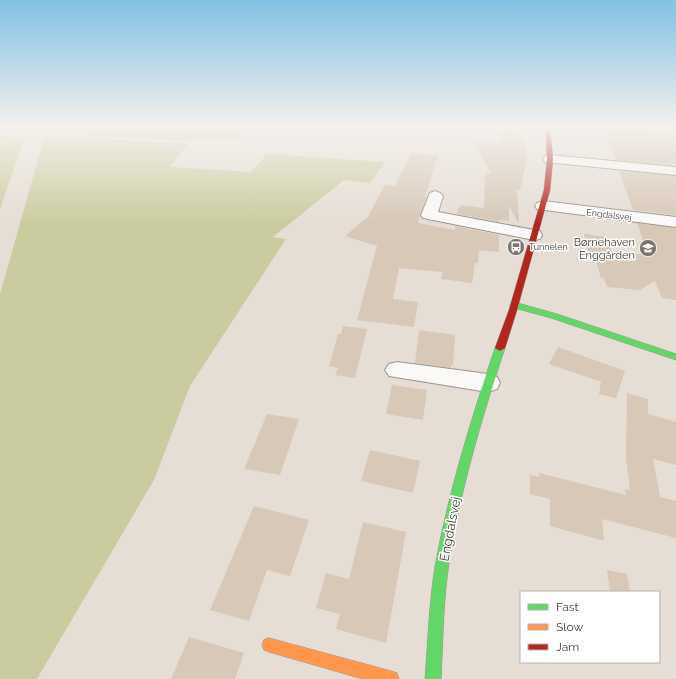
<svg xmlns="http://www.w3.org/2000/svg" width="676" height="679" font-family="Raleway,sans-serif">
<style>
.green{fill:#cacca0}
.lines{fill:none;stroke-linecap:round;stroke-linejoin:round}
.stream{fill:#8ad8e1;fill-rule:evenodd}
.building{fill:#d7c8b7}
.street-casing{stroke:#9b948e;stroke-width:2}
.fast-casing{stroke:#9b948e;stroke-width:1}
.slow-casing{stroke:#9b948e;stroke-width:1}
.jam-casing{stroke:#9b948e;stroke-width:1}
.street{fill:#fbfaf9;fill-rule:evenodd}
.fast{fill:#63d668;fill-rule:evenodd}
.slow{fill:#ff974d;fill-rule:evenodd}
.jam{fill:#b3261e;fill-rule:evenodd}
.labels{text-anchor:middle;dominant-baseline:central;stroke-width:3;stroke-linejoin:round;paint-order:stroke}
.far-street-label{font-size:9px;fill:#413b35;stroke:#fff}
.far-poi-label{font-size:9px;fill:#413b35;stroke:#fff;text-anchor:start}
.poi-label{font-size:11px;fill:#413b35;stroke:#fff;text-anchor:end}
.near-street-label{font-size:13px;fill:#413b35;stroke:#fff}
</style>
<rect width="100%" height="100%" fill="#e6ded5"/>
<g class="green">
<polygon points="53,128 251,128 239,140 173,140 48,133"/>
<polygon points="0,135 25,137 0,209"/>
<polygon points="51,137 188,144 170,167 251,172 267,154 386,162 370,183 344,180 273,237 286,239 190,386 154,480 37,679 0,679 0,294 44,138"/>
</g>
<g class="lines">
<polygon class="stream" points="49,136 183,144 185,145 183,146 50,138 49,138"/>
</g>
<g class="building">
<polygon points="500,128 518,129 520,135 522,135 528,155 520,190 517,189 519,224 509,206 509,221 499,220 499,222 457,214 458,207 460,207 461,205 484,208 485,173 491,173 473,142 502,143 498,134 502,134"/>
<polygon points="605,128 676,132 676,165 615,160"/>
<polygon points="411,153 438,156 425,196 427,196 420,214 418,223 455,230 455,226 499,235 499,252 479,250 478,263 475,263 472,283 441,279 443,272 399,268 393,299 418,302 414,327 357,320 377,246 345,236 368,217 385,184 395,186"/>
<polygon points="619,171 676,176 676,215 633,210"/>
<polygon points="637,223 676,228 676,300 662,298 655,281 640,290 607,287 604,278 601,278 596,261 589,260 584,234 608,237 612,251 648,255"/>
<polygon points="343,326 367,329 355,378 335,375 338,368 329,366 338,334 341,334"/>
<polygon points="419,330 455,335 453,365 451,365 451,368 415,363"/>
<polygon points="558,347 625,371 616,398 599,394 601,382 549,364"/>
<polygon points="392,385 427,390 423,420 386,414"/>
<polygon points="627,393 648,399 648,414 676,422 676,465 653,459 660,497 676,501 676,538 602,519 604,541 550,526 550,499 530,494 530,475 539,477 539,473 626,495 625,489 630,490 626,458"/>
<polygon points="267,414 299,419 280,475 244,469"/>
<polygon points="370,450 420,461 413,493 361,481"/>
<polygon points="254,506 309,520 290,576 267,570 249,621 210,610"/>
<polygon points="363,522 406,532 386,643 336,629 340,614 316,608 326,573 349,579"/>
<polygon points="607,570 627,574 630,592 610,592"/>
<polygon points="189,637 244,653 235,679 171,679"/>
</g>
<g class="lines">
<defs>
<g id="street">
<polygon points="550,155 676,167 676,175 545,162 543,159 545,156"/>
<polygon points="435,191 440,193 443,196 438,212 534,230 540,231 542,235 540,239 534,240 423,218 421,215 430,193"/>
<polygon points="543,201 676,217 676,227 537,209 535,206 537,203"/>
<polygon points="397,362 488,374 497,377 500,383 497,389 488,392 389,376 385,370 389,364"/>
</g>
<g id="fast">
<polygon points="514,302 557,314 676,354 676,360 551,318 511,307 510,305"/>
<path d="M500,345L505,348C481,420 459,494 448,570C443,606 443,642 441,679H425C428,642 429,604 435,567C448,493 471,420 495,348Z"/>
</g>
<polygon id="slow" points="269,638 391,671 397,673 399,679 363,679 269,652 264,650 262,645 264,640"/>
<polygon id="jam" points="546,128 550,128 553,159 550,190 517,310 505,348 500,351 495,348 509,310 544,190 547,159"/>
</defs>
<use href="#street" class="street-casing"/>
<use href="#fast" class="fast-casing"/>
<use href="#slow" class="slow-casing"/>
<use href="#jam" class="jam-casing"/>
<use href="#street" class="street"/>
<use href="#fast" class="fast"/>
<use href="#slow" class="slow"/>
<use href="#jam" class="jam"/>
</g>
<linearGradient id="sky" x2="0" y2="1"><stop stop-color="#82c2e5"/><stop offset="0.57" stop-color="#f4f0ec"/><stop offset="1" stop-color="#f4f0ec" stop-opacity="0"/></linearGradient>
<rect width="676" height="223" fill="url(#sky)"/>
<defs>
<symbol id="bus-disc" viewBox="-11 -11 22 22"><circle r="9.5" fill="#7b746d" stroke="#fff"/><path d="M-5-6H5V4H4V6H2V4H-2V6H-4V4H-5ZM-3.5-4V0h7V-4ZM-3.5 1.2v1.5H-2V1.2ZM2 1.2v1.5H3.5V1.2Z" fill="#fff"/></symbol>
<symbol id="school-disc" viewBox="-11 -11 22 22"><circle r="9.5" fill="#7b746d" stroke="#fff"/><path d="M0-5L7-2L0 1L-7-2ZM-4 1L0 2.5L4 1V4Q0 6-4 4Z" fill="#fff"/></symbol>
</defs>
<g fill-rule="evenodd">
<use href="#bus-disc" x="506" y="237" width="20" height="20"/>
<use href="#school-disc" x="638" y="238" width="20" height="20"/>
</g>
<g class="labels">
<g class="far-street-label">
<text transform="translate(609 215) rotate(7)">Engdalsvej</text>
</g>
<g class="far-poi-label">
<text x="529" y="247">Tunnelen</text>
</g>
<g class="poi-label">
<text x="635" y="242">Børnehaven<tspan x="635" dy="13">Enggården</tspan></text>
</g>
<g class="near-street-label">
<text transform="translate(450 529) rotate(-79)">Engdalsvej</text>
</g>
</g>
<rect x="520" y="591" width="140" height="72" fill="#ffffff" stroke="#b3b1ae"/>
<rect x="528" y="604" width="20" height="6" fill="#63d668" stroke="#b3b1ae"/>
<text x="556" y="611" font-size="12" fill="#413b35">Fast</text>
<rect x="528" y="624" width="20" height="6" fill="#ff974d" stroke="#b3b1ae"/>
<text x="556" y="631" font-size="12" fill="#413b35">Slow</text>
<rect x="528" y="644" width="20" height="6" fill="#b3261e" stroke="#b3b1ae"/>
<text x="556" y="651" font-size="12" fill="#413b35">Jam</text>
</svg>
